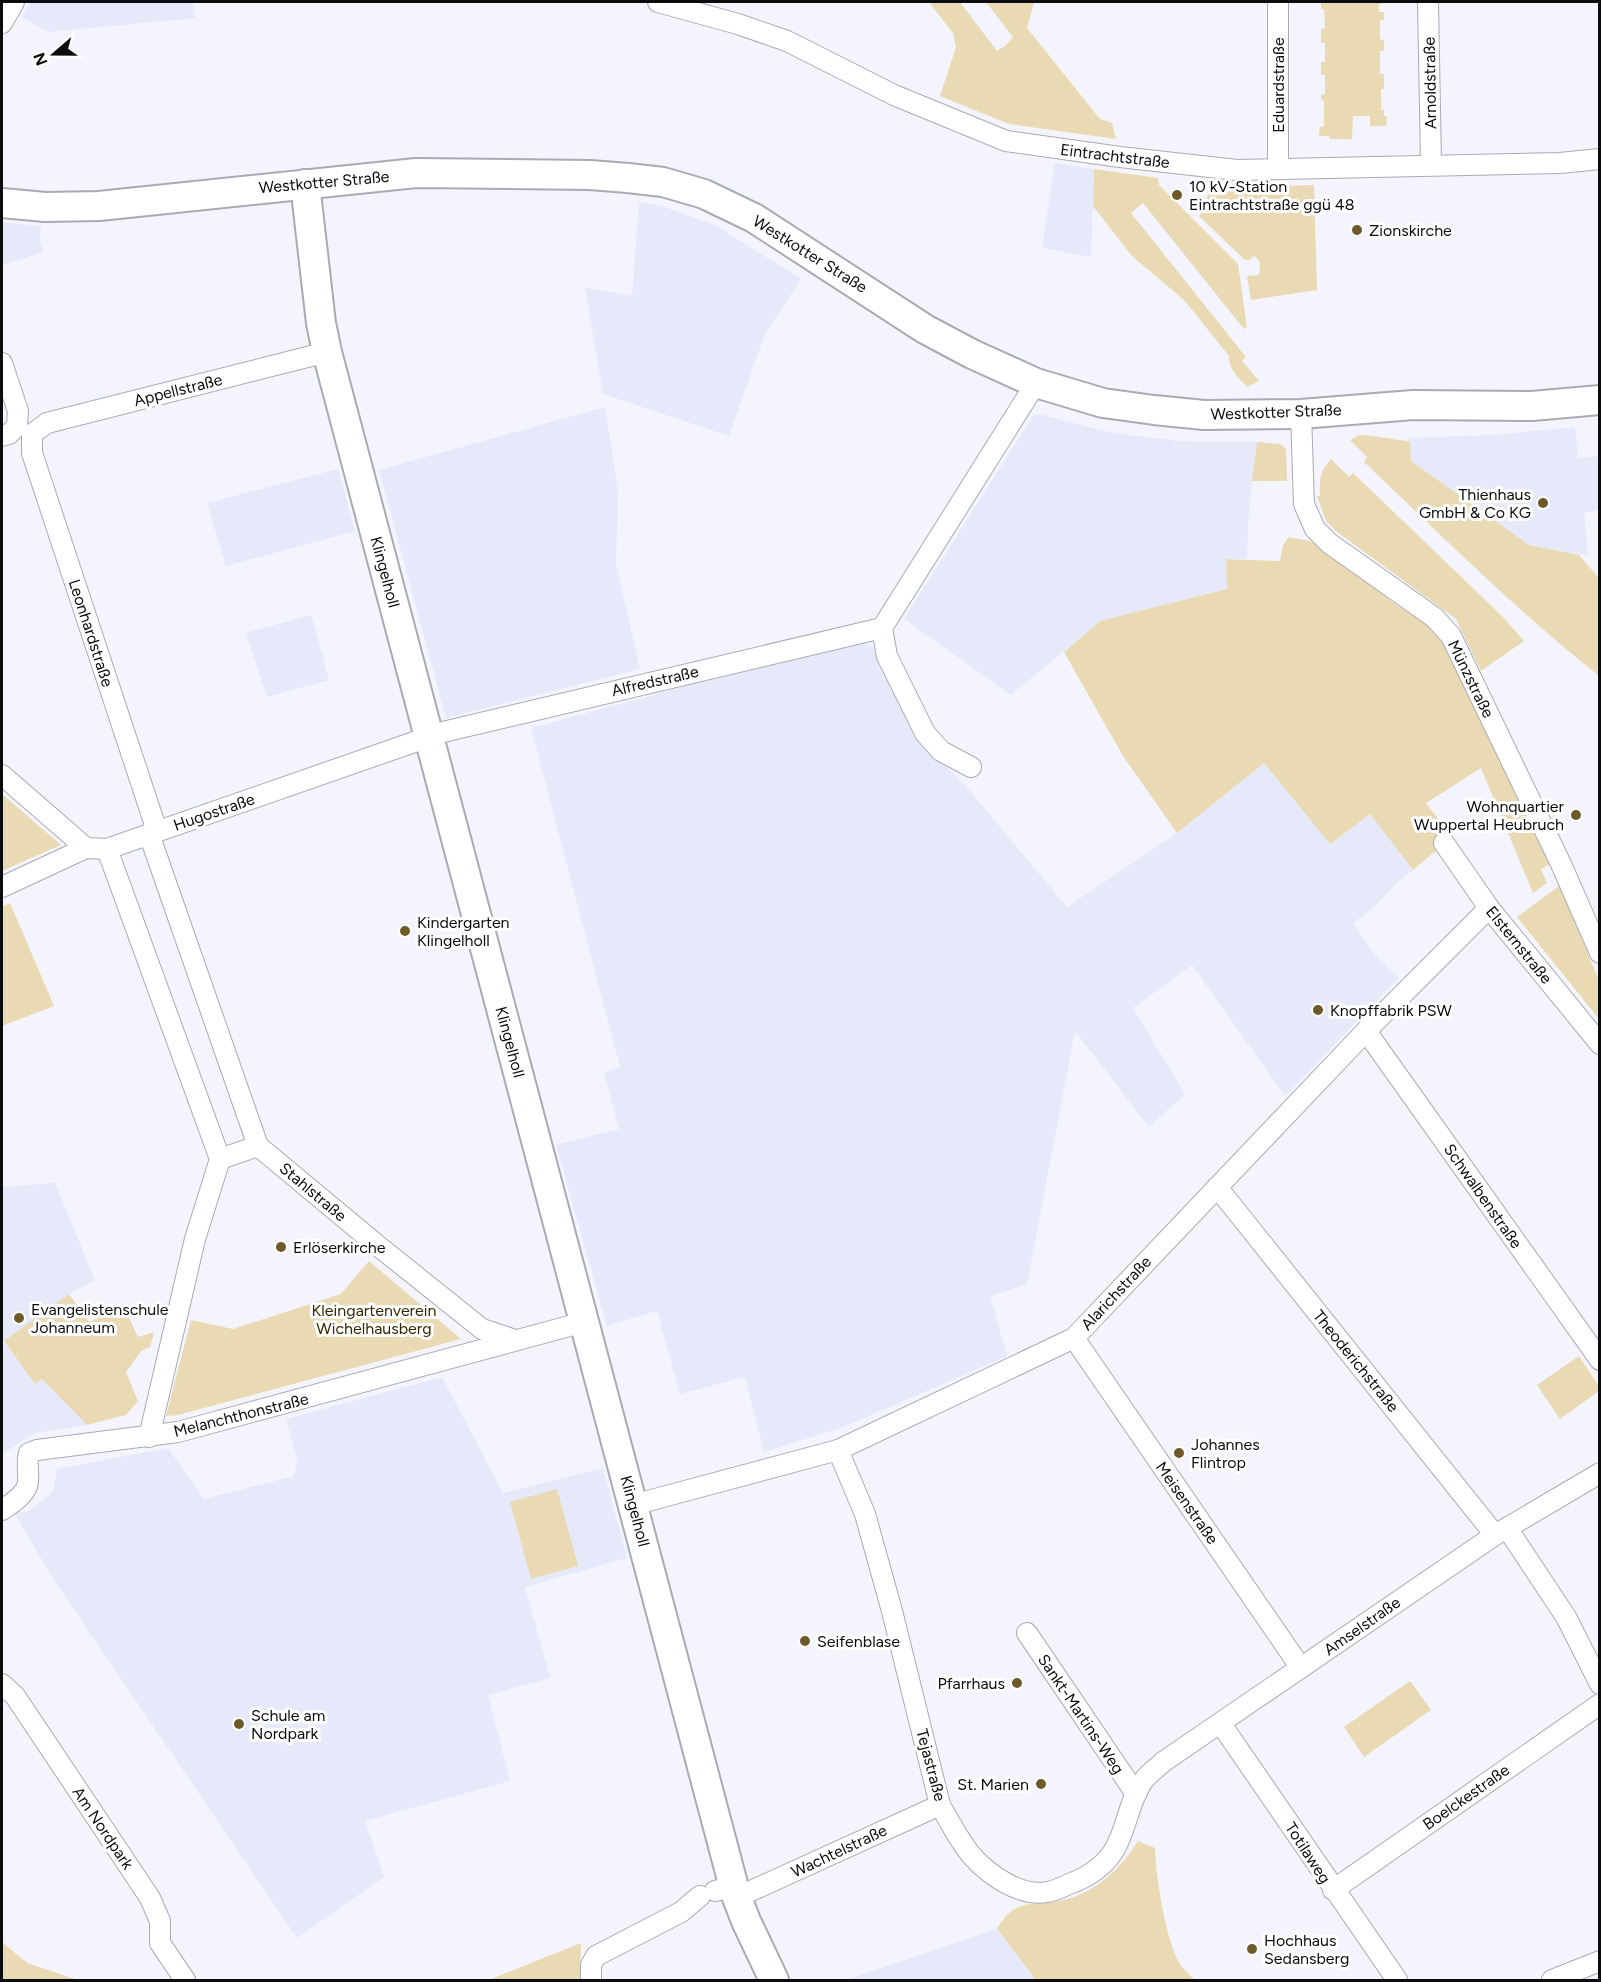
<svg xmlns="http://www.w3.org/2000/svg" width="1601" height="1982" font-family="Figtree,sans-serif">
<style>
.built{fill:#e6e9f9}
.green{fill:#eadab4}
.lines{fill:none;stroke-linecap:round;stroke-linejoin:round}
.street-casing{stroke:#a9abb3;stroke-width:22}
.secondary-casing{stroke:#a9abb3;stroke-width:32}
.street{stroke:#fff;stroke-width:20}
.secondary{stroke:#fff;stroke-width:28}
.poi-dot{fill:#6e5a29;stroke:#fff;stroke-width:2}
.labels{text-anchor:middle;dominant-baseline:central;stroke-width:6;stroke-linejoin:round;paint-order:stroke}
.street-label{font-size:16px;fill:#0b0c0e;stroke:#fff}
.poi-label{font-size:16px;fill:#0b0c0e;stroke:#fff;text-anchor:start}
.park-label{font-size:16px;fill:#362700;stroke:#fff}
</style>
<rect width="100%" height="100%" fill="#f3f4fd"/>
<g class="built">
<polygon points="31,2 193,2 195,18 48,32 22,17"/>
<polygon points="1055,163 1094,169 1091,257 1042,248"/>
<polygon points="639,202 662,206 715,225 801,279 765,334 729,436 603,394 585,288 632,296"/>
<polygon points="2,222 41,226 40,242 43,252 2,265"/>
<polygon points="605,407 618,491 616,564 640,669 446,718 379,470"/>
<polygon points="1040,414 1100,430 1135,436 1180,441 1257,442 1249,510 1247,558 1226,559 1227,589 1100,621 1011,695 904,619 1031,419 1034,415"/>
<polygon points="1575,427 1578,458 1599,456 1599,510 1584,513 1588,555 1579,555 1529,545 1411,461 1409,438 1493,435"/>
<polygon points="338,469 355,531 226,566 207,503"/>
<polygon points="311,615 329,680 267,697 246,633"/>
<polygon points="856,640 879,650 926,747 965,785 1067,907 1177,833 1264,763 1330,843 1370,814 1413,870 1397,883 1374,907 1353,923 1375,955 1399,978 1285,1096 1192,965 1133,1008 1185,1094 1149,1127 1075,1031 1027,1284 990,1296 1007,1356 841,1428 764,1452 745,1377 680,1394 657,1311 607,1326 556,1145 619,1129 604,1072 620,1067 531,728"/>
<polygon points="55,1183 95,1280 69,1294 4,1342 35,1384 42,1379 87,1425 35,1433 2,1454 2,1187"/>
<polygon points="442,1377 503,1493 603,1468 627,1558 525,1587 550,1678 488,1695 510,1781 365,1821 384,1877 297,1938 52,1577 13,1511 27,1512 53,1492 57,1469 168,1448 204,1499 294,1476 297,1460 286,1419"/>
<polygon points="997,1929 1036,1980 846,1980"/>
</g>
<g class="green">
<polygon points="929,2 960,2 997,51 1006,45 1013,37 986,2 1034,2 1027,28 1100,119 1112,123 1116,139 1009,124 940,96 956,47 953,33"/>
<polygon points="1321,2 1382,2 1382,4 1379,4 1379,12 1384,12 1384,20 1380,21 1380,39 1384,40 1384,51 1380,51 1380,74 1384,74 1384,89 1381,89 1381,110 1384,110 1384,116 1387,116 1386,126 1370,126 1370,116 1353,116 1352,139 1330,139 1329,136 1319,136 1320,127 1324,126 1324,101 1321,100 1321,95 1325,94 1325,75 1321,75 1321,62 1325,62 1325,43 1321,43 1321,29 1325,28 1324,9 1321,9"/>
<path d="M1094,169L1158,178L1159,185L1238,264L1247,327L1244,329L1143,203L1131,213L1246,357L1242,361L1259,381L1247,387C1239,378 1228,369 1229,356L1185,301L1132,256L1093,206Z"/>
<path d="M1209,184L1237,187L1314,185L1317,290L1251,300L1247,276L1259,275C1259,267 1263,262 1254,256L1249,260H1245L1199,216L1206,208Z"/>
<path d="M1359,435C1376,435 1392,440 1410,441L1411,461L1529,545L1579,555L1599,578V676C1516,610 1441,535 1364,462L1367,457L1350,440Z"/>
<polygon points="1257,442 1280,444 1286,449 1287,481 1252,481"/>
<path d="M1331,459L1349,477L1353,473L1504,618L1524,641L1481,671L1456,619L1337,532L1326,521L1317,496H1320C1319,480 1320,471 1331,459Z"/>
<polygon points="1289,537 1315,542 1395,604 1435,630 1444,644 1550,864 1541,869 1547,883 1533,893 1481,768 1426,803 1452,837 1413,870 1370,814 1330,844 1264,763 1177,833 1123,756 1064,652 1100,621 1227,589 1226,559 1280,561 1283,545"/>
<polygon points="2,794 61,845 2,871"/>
<polygon points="1559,886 1599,980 1599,1019 1517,917"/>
<polygon points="10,903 54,1006 2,1026 2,907"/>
<polygon points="369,1261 461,1339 178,1415 166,1416 191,1320 233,1329 341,1294"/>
<polygon points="69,1294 89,1322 124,1307 138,1337 154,1332 150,1347 141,1351 126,1372 138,1401 126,1415 87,1425 42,1379 35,1384 4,1341"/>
<polygon points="1579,1356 1599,1386 1599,1391 1560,1419 1537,1385"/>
<polygon points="557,1489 578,1566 531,1579 510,1502"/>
<polygon points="1410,1681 1431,1710 1364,1757 1344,1727"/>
<path d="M1138,1841L1155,1848C1156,1877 1166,1945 1182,1967C1186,1972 1191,1976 1195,1980H1036L997,1929C1017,1893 1038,1909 1071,1898C1101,1888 1121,1867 1138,1841Z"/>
<polygon points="2,1942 27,1963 78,1980 2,1980"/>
<polygon points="581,1943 580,1980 489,1980"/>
</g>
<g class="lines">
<defs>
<g id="street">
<polyline points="658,2 738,24 787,41 894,95 1006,141 1120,157 1237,170 1560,163 1600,159"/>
<polyline points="1278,2 1278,169"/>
<polyline points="1428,2 1431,165"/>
<polyline points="2,23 14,2"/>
<polyline points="2,363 18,411 17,426 9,434 2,436"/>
<polyline points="1301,414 1304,504 1315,529 1329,543 1435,618 1451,636 1561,864 1600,953"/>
<polyline points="971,767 941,751 925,733 887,656 882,628 1036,383"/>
<polyline points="2,775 86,848"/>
<polyline points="157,831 32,453 32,434 47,423 327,352"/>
<polyline points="149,834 258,1146 377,1245 482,1329 515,1340"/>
<polyline points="1444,843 1489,908 1600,1044"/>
<polyline points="107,849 220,1159"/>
<polyline points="2,887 86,848 107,849 443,732 882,628"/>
<polyline points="1366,1031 1600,1360"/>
<polyline points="220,1159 258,1146"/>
<polyline points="1217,1187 1495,1535"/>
<polyline points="1074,1338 1301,1668"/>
<polyline points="149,1437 195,1239 220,1159"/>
<path d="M838,1450L865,1514L892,1611L940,1805C950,1822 959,1841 972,1856C989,1875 1020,1897 1047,1892C1055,1891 1062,1887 1069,1884C1086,1878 1102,1868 1113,1852C1127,1830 1128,1802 1143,1781C1148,1774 1157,1768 1163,1762L1495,1535L1600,1473"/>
<polyline points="633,1505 838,1450 1074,1338 1366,1031 1489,908"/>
<path d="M2,1510C11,1504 27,1494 28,1482C29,1471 26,1463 29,1453L37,1450L178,1432L584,1322"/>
<polyline points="1507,1528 1566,1617 1600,1684"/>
<polyline points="1027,1633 1136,1794"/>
<polyline points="2,1684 15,1696 150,1898 160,1921 160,1943 185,1980"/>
<polyline points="1221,1724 1397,1980"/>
<polyline points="1333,1890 1600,1704"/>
<polyline points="715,1891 723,1889 736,1895 751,1891 940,1805"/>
<polyline points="591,1980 591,1965 596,1956 681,1912 700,1896"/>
<polyline points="1552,1980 1600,1961"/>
</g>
<g id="secondary">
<polyline points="305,184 321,323 327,352 736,1895 746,1921 774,1980"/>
<polyline points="2,203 45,207 99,206 416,173 590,175 628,178 663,182 704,194 754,218 925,329 972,354 1036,383 1103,403 1154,410 1204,415 1301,414 1413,405 1532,406 1600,400"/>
</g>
</defs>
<use href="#street" class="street-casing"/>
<use href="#secondary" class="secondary-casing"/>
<use href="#street" class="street"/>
<use href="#secondary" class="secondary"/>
</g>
<g class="poi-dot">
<circle cx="1177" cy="195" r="6"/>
<circle cx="1357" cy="230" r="6"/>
<circle cx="1543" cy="503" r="6"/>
<circle cx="1576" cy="815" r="6"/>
<circle cx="405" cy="931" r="6"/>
<circle cx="1318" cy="1010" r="6"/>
<circle cx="281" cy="1247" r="6"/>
<circle cx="19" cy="1318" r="6"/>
<circle cx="1179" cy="1453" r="6"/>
<circle cx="805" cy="1641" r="6"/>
<circle cx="1017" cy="1683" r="6"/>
<circle cx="239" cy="1724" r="6"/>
<circle cx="1041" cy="1784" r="6"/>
<circle cx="1252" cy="1949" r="6"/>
</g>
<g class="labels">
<g class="street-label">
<text transform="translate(1430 83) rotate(-91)">Arnoldstraße</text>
<text transform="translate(1278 85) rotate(-90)">Eduardstraße</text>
<text transform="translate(1115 156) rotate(7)">Eintrachtstraße</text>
<text transform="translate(324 182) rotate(-5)">Westkotter Straße</text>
<text transform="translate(810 254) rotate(32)">Westkotter Straße</text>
<text transform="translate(178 390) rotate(-14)">Appellstraße</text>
<text transform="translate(1276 412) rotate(-2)">Westkotter Straße</text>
<text transform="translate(385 572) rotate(75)">Klingelholl</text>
<text transform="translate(91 633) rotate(72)">Leonhardstraße</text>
<text transform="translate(1471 679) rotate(64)">Münzstraße</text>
<text transform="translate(655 681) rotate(-13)">Alfredstraße</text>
<text transform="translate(214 812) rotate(-19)">Hugostraße</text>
<text transform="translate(1519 945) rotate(51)">Elsternstraße</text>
<text transform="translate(510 1042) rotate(75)">Klingelholl</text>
<text transform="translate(313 1192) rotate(40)">Stahlstraße</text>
<text transform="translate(1483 1196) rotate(55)">Schwalbenstraße</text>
<text transform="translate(1116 1293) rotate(-47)">Alarichstraße</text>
<text transform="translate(1356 1361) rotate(51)">Theoderichstraße</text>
<text transform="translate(241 1415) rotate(-14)">Melanchthonstraße</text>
<text transform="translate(1187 1503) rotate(55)">Meisenstraße</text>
<text transform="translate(635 1511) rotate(75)">Klingelholl</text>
<text transform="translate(1362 1626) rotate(-35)">Amselstraße</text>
<text transform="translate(1081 1714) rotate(56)">Sankt-Martins-Weg</text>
<text transform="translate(931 1765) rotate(75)">Tejastraße</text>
<text transform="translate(1466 1797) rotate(-35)">Boelckestraße</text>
<text transform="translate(103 1828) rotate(56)">Am Nordpark</text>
<text transform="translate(839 1851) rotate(-25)">Wachtelstraße</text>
<text transform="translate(1308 1853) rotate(57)">Totilaweg</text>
</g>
<g class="poi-label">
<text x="1189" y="186">10 kV-Station<tspan x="1189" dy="18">Eintrachtstraße ggü 48</tspan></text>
<text x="1369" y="230">Zionskirche</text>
<text x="1531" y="494" text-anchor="end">Thienhaus<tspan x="1531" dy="18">GmbH &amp; Co KG</tspan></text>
<text x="1564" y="806" text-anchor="end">Wohnquartier<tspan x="1564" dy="18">Wuppertal Heubruch</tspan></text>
<text x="417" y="922">Kindergarten<tspan x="417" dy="18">Klingelholl</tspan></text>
<text x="1330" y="1010">Knopffabrik PSW</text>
<text x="293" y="1247">Erlöserkirche</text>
<text x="31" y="1309">Evangelistenschule<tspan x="31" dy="18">Johanneum</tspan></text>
<text x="1191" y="1444">Johannes<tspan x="1191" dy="18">Flintrop</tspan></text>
<text x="817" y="1641">Seifenblase</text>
<text x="1005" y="1683" text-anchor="end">Pfarrhaus</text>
<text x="251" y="1715">Schule am<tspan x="251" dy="18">Nordpark</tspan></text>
<text x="1029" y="1784" text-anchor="end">St. Marien</text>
<text x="1264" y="1940">Hochhaus<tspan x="1264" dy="18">Sedansberg</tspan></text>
</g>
<g class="park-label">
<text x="374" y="1310">Kleingartenverein<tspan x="374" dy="18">Wichelhausberg</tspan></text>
</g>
</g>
<rect width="1601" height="1982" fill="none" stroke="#0b0c0e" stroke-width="6"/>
<g transform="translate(54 54) rotate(250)" stroke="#ffffff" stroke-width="4.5" paint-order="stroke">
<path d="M0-4.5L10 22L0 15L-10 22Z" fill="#0b0c0e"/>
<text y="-9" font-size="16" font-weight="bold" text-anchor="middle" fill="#0b0c0e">N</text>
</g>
</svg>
